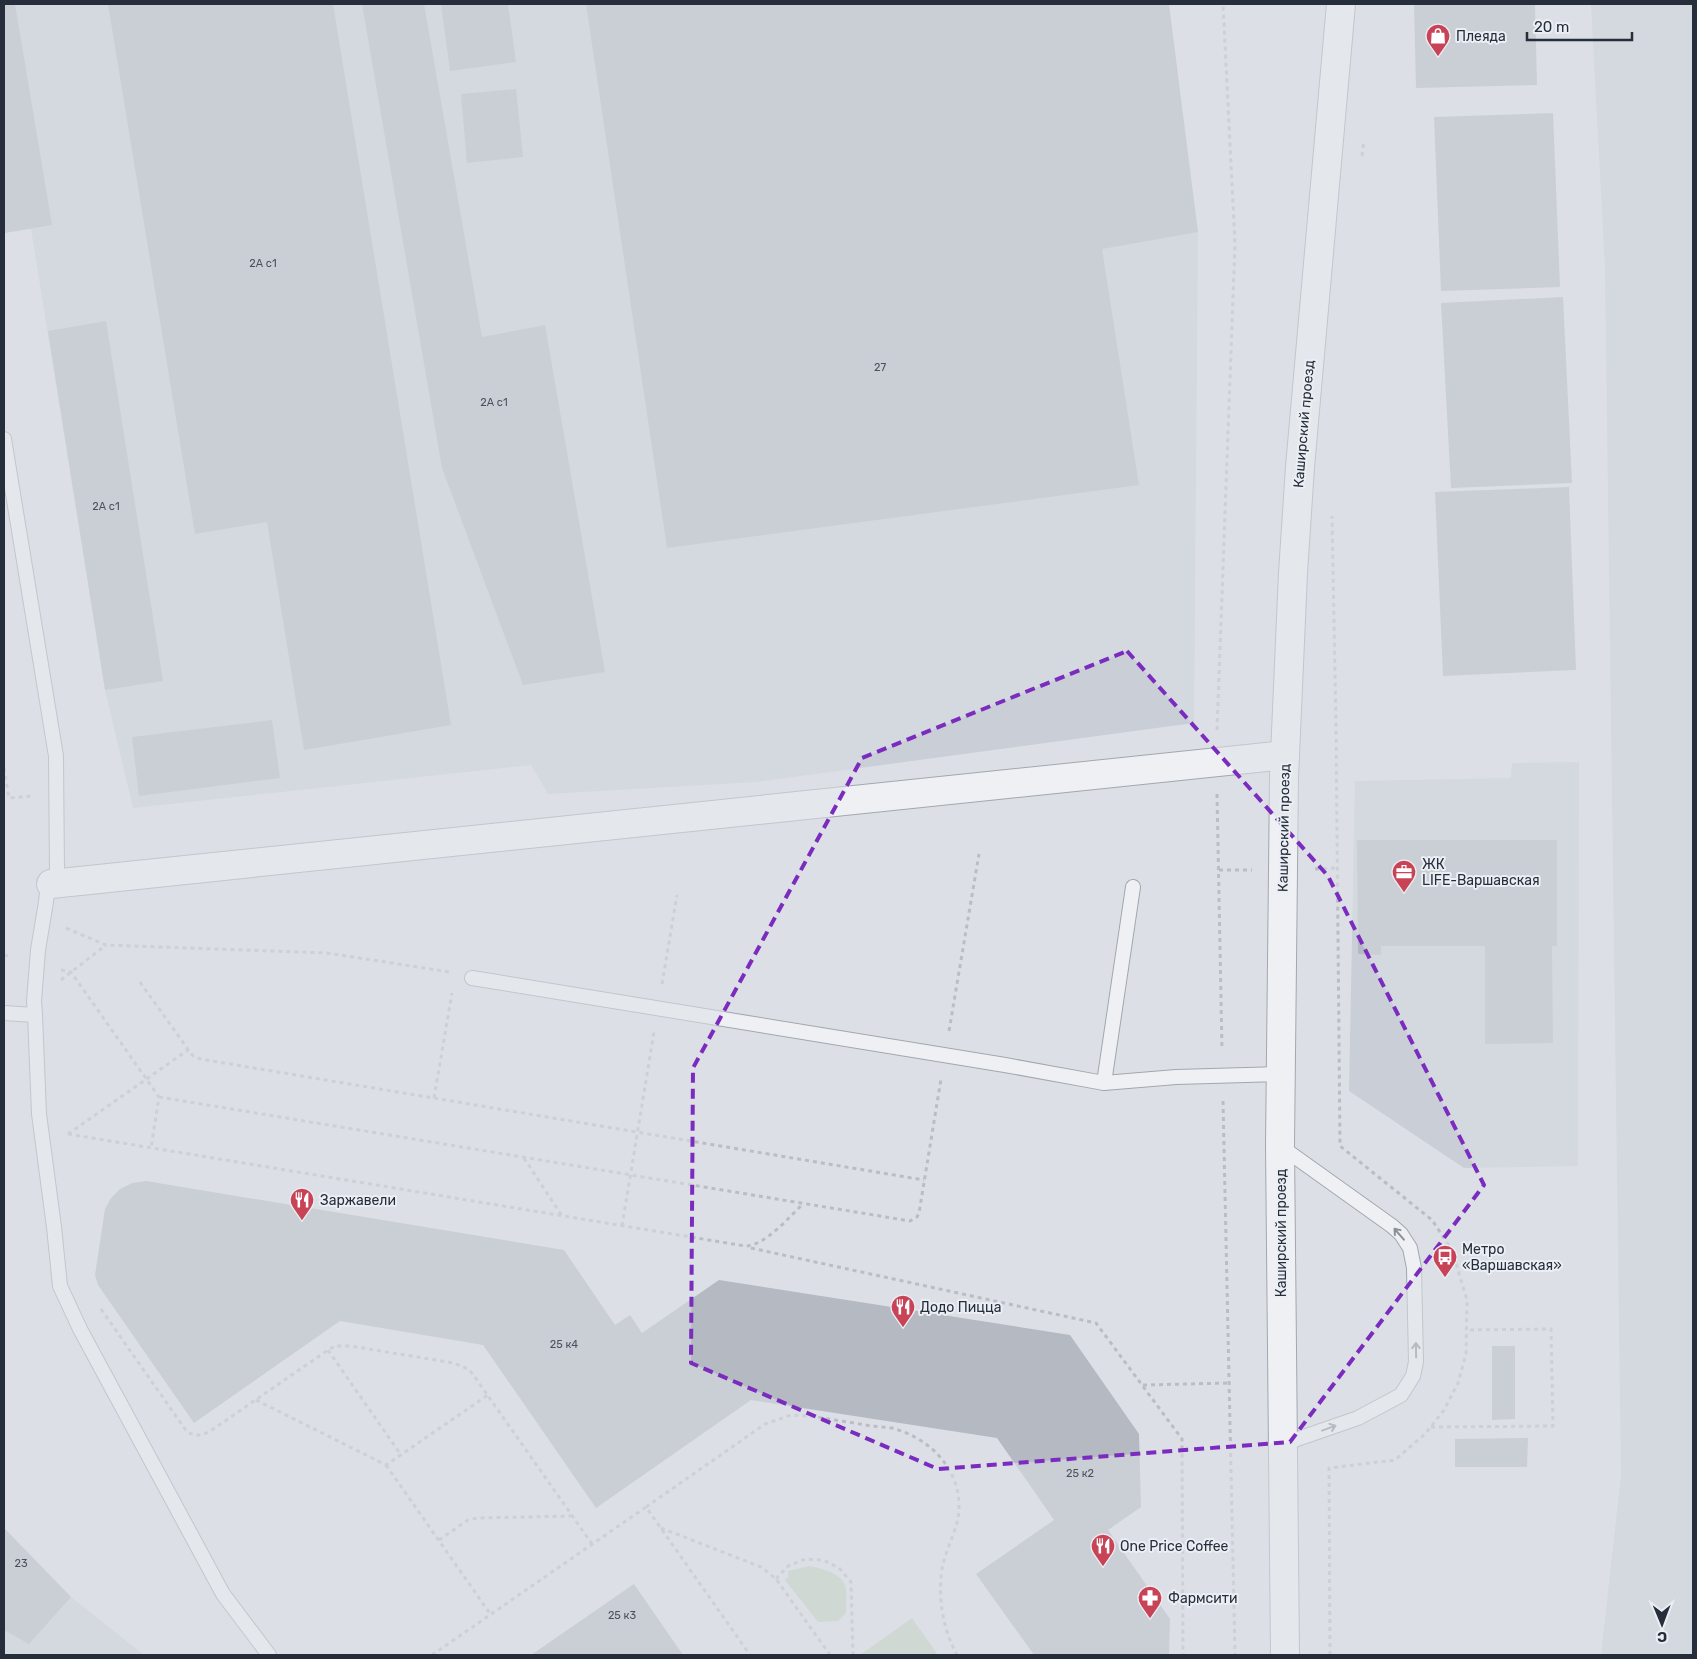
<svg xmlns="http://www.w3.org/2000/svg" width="1697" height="1659" font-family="Rubik,sans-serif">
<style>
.built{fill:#cacfd7}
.green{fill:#c2cfbd}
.building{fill:#b4b9c2}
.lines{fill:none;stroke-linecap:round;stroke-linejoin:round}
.service-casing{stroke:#a2a7af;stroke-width:16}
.minor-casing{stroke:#a2a7af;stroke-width:30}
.path{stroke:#babec4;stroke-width:3;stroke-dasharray:4 4;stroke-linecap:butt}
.service{stroke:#eef0f4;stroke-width:14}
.minor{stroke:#eef0f4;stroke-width:28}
.oneway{stroke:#8a8f98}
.marked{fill:none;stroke:#7b2cbf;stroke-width:4;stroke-dasharray:10 6;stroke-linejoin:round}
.labels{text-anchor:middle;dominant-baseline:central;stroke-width:4;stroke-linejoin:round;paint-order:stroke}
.number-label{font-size:11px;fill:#4a515d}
.poi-label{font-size:14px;fill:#262e3b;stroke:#ebeff4;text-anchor:start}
.street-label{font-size:14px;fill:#262e3b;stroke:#ebeff4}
</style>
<rect width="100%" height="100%" fill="#dce0e6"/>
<g class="built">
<polygon points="4,4 1162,4 1198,232 1194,723 756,782 548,794 531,765 133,808 105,690 31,229 4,233"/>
<polygon points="1591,4 1693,4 1693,1655 1601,1655 1621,1476 1605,269"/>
<polygon points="1579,762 1578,1166 1464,1168 1349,1091 1355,781 1511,778 1512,763"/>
<polygon points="4,1528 71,1597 144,1655 4,1655"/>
</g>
<g class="green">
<path d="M809,1566C821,1568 843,1573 846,1588C847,1596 846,1605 846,1613L838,1621L818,1622L784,1579L788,1578V1571Z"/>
<polygon points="912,1618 938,1655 860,1655"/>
</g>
<g class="building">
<polygon points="4,4 15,4 52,225 4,233"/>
<polygon points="108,4 333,4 451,725 304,750 267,522 195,534"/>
<polygon points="362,4 424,4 482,337 545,325 605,672 523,685 442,468"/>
<polygon points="441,4 508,4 516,62 450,71"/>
<polygon points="586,4 1169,4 1198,232 1102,249 1139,485 667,548"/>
<polygon points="1414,4 1535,4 1537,85 1416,88"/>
<polygon points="516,89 523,157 467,163 461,94"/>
<polygon points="1553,113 1560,287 1441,291 1434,117"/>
<polygon points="1563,297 1572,483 1451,488 1441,303"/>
<polygon points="106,321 163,681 105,690 48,331"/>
<polygon points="1569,487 1576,670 1443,676 1435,492"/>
<polygon points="272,720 280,778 139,796 132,737"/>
<polygon points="1357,840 1557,840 1557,946 1552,946 1553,1043 1485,1044 1485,946 1381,946 1381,955 1358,954"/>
<polygon points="146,1181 564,1250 615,1325 630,1315 642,1333 719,1280 1070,1335 1139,1434 1141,1507 1108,1530 1170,1619 1169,1655 1034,1655 976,1574 1054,1520 997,1438 751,1400 596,1508 483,1345 340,1321 194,1423 98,1285 95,1275 105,1209 111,1198 120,1189 132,1183"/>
<polygon points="1492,1346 1515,1346 1515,1419 1492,1420"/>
<polygon points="1528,1438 1527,1467 1455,1467 1455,1439"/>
<polygon points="4,1528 71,1597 29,1644 4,1630"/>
<polygon points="634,1584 683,1655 531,1655 544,1646"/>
</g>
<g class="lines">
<defs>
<g id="service">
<polyline points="4,439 56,756 57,871 47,893 46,902 38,950 34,1001 35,1015 39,1114 54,1227 60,1286 80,1329 223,1594 269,1655"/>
<polyline points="472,978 1005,1065 1104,1083 1176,1077 1282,1074"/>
<polyline points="4,1013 35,1015"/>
<polyline points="1104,1083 1133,887"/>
<polyline points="1280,1146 1392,1226 1401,1234 1410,1248 1414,1268 1416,1362 1413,1376 1401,1395 1358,1418 1283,1444"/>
</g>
<g id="minor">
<polyline points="51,884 1285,755"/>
<polyline points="1285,1655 1280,1146 1284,778 1293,573 1300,467 1341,4"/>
</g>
</defs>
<use href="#service" class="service-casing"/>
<use href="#minor" class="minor-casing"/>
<g class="path">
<polyline points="1362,156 1364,140"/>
<polyline points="1217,730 1235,244 1223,4"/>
<polyline points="4,768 9,798 32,796"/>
<polyline points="1217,794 1222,1050"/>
<polyline points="1315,869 1337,868"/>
<polyline points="1219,870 1252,870"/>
<polyline points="66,928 106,945 327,953 450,972"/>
<polyline points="4,955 11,957"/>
<polyline points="61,970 71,972 159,1097 151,1148"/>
<polyline points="61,980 106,945"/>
<polyline points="140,982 192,1055 200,1059 924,1180"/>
<polyline points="662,984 677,895"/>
<polyline points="949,1031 979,854"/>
<polyline points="159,1097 910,1221 917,1217 919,1213 941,1079"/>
<polyline points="434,1098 452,993"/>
<polyline points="1223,1101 1235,1655"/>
<path d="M68,1134L745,1246C765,1246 789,1217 803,1204"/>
<polyline points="68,1134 188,1050"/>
<polyline points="524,1158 562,1216"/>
<polyline points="622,1226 654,1032"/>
<polyline points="751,1248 1096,1323 1182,1439 1183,1655"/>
<path d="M101,1309L187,1432C196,1436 200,1436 209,1432L328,1350L335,1346H350L454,1363L468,1369L472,1373L592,1544"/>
<polyline points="328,1350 401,1455"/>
<polyline points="1143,1385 1230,1383"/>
<polyline points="256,1400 386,1465 488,1395"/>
<polyline points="1431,1427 1553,1426 1551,1329 1467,1330"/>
<polyline points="386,1465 491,1615"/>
<path d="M646,1507L765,1424L791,1415L807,1416C828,1419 850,1422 871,1426C881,1427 892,1427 901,1431C939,1444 967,1481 957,1523C952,1541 942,1558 941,1578C939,1605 944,1631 957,1655"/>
<polyline points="661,1528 761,1567 776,1579 830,1655"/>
<polyline points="439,1540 468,1520 477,1518 571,1516"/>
<polyline points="776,1579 788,1566 805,1559 823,1560 839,1568 851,1582 853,1655"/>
<polyline points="432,1655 646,1507 750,1655"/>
<polyline points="1330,1655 1329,1468 1395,1460 1425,1434 1444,1410 1458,1383 1466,1354 1467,1300 1452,1250 1432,1220 1340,1146 1336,726 1332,516"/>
</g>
<use href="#service" class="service"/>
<use href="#minor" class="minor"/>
</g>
<defs><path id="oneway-shaft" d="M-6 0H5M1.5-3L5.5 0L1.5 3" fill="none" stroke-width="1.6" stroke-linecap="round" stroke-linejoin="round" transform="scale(1.25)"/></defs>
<g class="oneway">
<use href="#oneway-shaft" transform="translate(1399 1234) rotate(-131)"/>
<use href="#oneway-shaft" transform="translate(1416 1350) rotate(-91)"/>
<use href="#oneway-shaft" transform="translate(1329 1428) rotate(-20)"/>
</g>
<path d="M0 0H1697V1659H0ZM1127,651L1328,876L1484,1185L1290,1442L938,1469L691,1363L693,1068L862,758Z" fill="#dce0e6" fill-opacity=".55" fill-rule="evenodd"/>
<path class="marked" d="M1127,651L1328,876L1484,1185L1290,1442L938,1469L691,1363L693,1068L862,758Z"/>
<defs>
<symbol id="shop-pin" viewBox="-11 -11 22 30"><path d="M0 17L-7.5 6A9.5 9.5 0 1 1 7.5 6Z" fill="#c84356" stroke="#ebeff4"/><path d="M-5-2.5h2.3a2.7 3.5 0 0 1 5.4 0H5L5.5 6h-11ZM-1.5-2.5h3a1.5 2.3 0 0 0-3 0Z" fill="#fff"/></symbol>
<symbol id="office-pin" viewBox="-11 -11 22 30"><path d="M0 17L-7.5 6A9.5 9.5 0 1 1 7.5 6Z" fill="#c84356" stroke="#ebeff4"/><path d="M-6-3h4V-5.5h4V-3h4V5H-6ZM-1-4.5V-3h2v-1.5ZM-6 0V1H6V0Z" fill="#fff"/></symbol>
<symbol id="restaurant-pin" viewBox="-11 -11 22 30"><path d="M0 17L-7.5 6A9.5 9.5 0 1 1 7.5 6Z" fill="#c84356" stroke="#ebeff4"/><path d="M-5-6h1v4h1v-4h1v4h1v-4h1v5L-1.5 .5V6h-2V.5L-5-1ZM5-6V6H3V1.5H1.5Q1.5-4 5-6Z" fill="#fff"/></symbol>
<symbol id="bus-pin" viewBox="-11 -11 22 30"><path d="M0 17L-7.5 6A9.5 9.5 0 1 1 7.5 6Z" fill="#c84356" stroke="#ebeff4"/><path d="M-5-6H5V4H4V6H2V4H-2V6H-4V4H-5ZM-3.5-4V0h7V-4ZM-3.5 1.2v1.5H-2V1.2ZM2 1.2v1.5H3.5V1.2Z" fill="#fff"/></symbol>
<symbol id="pharmacy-pin" viewBox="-11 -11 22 30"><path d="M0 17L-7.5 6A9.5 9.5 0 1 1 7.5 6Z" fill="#c84356" stroke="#ebeff4"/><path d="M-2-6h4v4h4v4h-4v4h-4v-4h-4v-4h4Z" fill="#fff"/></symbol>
</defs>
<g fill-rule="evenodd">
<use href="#shop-pin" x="1424" y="22" width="28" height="38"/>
<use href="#office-pin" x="1390" y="858" width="28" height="38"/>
<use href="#restaurant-pin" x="288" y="1186" width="28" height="38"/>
<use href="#bus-pin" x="1431" y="1243" width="28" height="38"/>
<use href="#restaurant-pin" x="889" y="1293" width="28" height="38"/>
<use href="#restaurant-pin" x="1089" y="1532" width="28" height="38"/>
<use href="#pharmacy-pin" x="1136" y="1584" width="28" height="38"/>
</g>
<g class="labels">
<g class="number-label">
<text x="263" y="263">2А с1</text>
<text x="880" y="367">27</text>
<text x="494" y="402">2А с1</text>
<text x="106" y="506">2А с1</text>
<text x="564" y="1344">25 к4</text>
<text x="1080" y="1473">25 к2</text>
<text x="21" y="1563">23</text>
<text x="622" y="1615">25 к3</text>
</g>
<g class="poi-label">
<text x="1456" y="36">Плеяда</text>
<text x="1422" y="864">ЖК<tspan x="1422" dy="16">LIFE-Варшавская</tspan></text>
<text x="320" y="1200">Заржавели</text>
<text x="1462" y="1249">Метро<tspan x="1462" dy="16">«Варшавская»</tspan></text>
<text x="920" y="1307">Додо Пицца</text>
<text x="1120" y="1546">One Price Coffee</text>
<text x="1168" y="1598">Фармсити</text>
</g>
<g class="street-label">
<text transform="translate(1304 424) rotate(-85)">Каширский проезд</text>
<text transform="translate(1284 828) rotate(-89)">Каширский проезд</text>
<text transform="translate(1281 1233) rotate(-90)">Каширский проезд</text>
</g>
</g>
<rect width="1697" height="1659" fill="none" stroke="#262e3b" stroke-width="10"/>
<g transform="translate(1662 1624) rotate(179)" stroke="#ebeff4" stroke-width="4" paint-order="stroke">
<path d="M0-4L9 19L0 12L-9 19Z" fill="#262e3b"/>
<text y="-8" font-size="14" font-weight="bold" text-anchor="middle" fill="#262e3b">С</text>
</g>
<path d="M1527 32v8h105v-8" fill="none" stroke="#262e3b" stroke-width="2.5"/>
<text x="1534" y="32" font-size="15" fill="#262e3b" stroke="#ebeff4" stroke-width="4" paint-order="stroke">20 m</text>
</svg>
